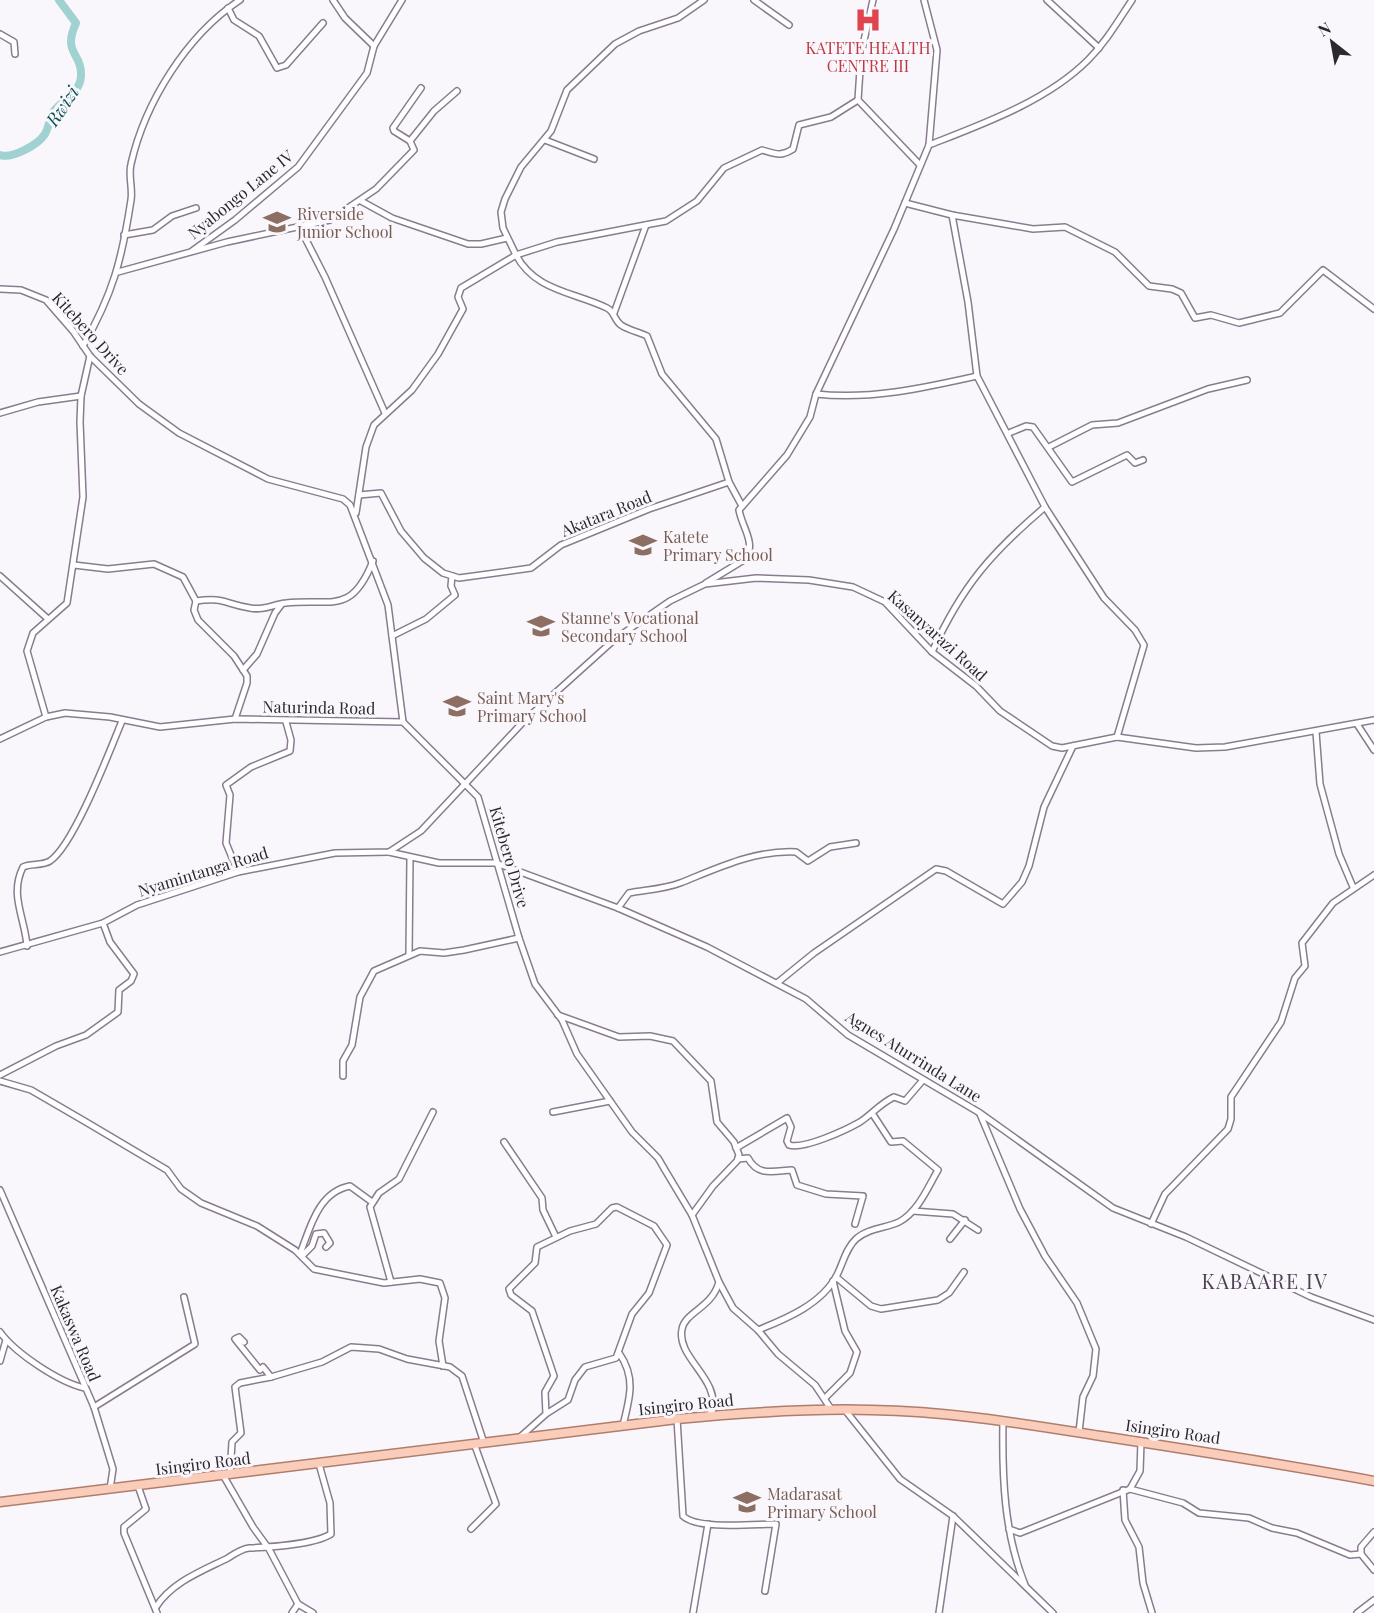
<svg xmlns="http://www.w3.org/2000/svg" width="1374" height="1613" font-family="'Playfair Display',serif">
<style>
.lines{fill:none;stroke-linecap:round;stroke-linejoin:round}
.river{stroke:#a0d2d2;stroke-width:8}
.street-casing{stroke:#8a7b91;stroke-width:8}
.primary-casing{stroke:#b07d6c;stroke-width:11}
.street{stroke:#fff;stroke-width:5}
.primary{stroke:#facdbb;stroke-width:8}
.labels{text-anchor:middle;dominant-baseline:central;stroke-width:6;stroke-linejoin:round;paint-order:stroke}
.health-label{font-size:16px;fill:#be3a42;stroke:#faf7fc}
.street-label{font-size:16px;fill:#2d2730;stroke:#faf7fc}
.education-label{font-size:16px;fill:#785e54;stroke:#faf7fc;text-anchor:start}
.water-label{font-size:18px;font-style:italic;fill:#075254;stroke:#faf7fc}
.quarter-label{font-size:20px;letter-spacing:1.5px;fill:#4f4155;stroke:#faf7fc}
</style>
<rect width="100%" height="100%" fill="#faf7fc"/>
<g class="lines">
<path class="river" d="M0,155C12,159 38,145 45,134C49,127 49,119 53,112C62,99 80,94 81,76C82,52 62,54 76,23L59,0"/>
<defs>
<g id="street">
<polyline points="333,0 345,18 374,46"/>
<polyline points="754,0 789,25"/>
<polyline points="873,0 861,54 858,100 920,165"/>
<polyline points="1047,0 1099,48"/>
<polyline points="228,8 234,20 259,36 277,68 286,65 323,23"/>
<polyline points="0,34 14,42 15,54"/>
<polyline points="545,140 594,159"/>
<polyline points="410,141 394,131 393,128 421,88"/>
<path d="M929,145C983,124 1047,101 1088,60C1106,42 1118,21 1132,0"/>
<polyline points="361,201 392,218 468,244 481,244 507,238"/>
<polyline points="905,203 952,215 1033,229 1065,227 1115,252 1149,286 1172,289 1181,293 1195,318 1211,315 1239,323 1280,313 1323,270 1374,309"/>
<polyline points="952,215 968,302 977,376"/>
<polyline points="300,228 325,277 385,413"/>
<polyline points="124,235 153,230 172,216 196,208"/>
<polyline points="192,251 235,220 298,167 367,73 374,46 402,0"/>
<polyline points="118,272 227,242 330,220 376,189 414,150 410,141 434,111 457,91"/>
<path d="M0,289L21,290L46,300L73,331L90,356L139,404L179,433L268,479L343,499L350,505L388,605L403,722L478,797L519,938L535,984L562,1020L577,1054L632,1132L658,1158L665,1170L692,1215L719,1282C712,1308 685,1312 682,1329C676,1358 721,1379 712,1412L707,1416"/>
<polyline points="614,313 646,225"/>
<path d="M83,346C113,294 122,259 131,200C133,188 128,176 131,164C145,102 187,35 240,0"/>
<path d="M816,394C871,400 923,388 977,376L1045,507L1104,598L1135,630L1144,645L1117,737"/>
<polyline points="0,413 38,402 81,396"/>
<polyline points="1009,433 1026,426 1033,427 1072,482 1127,455 1135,463 1143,460"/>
<polyline points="1049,447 1092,425 1118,423 1208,389 1247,380"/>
<polyline points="359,495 381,493 401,531 424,558 443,573 459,578 531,568 561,545 649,509 729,482"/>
<path d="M742,506L729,482L716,439L662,374L647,336C639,332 628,330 621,325C614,320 615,312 607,308C574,292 535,291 516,255L557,242L666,221L697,201L724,168L762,150C776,154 780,157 793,149L799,125L831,117L858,100"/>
<polyline points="356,513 366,447 374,425 412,390 438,354 463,309 458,297 461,288 516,255 503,228 501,212 505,199 521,167 551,131 567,90 615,44 639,31 678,18 704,0"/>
<polyline points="74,565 108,569 154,564 183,577 196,601 194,610 198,620 234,656 247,676 247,683 235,719"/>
<polyline points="0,576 48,619"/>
<path d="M706,583L747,558C755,541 742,527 739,510L787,455L810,417L816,394L894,229L929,145L937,50L924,0"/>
<path d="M196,601C225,597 224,604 250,608C263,611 274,604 286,603C332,598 351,616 373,561"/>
<polyline points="392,636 426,619 455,595 451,586 452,576"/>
<path d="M932,652C962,586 991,553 1045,507"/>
<polyline points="243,670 257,654 275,613 281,605"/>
<polyline points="46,717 27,651 33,633 67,603 83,497 80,422 81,396 90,356"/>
<polyline points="1357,724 1374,750"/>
<polyline points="1316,732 1320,784 1339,854 1353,887"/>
<polyline points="0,739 46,717 65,713 110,717 160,727 235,719 403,722"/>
<polyline points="389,852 439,863 496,863 618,908 707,947 806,999 848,1035 980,1113 1113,1208 1186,1237 1311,1297 1374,1320"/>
<polyline points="238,872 226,843 230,795 226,785 251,767 290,751 291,740 286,722"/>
<path d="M618,908L629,893C645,890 665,889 680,883C718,868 754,850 796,852L808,861L830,847L856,843"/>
<path d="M27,946C25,918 9,895 23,867C31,863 42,866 50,861C74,845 110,750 122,721"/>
<polyline points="0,952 103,923 137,905 238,872 335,853 389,852 421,831 524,721 615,639 670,601 705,584 756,578 809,580 853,587 885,602 932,652 976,686 1000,711 1052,746 1062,748 1117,737 1196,748 1225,747 1374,720"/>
<polyline points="409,955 410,858"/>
<polyline points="777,983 814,953 936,869 946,871 1003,904 1022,882 1029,866 1044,807 1073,746"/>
<polyline points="558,1015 619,1037 650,1036 673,1041 711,1081 717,1122 734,1142 739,1155 737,1161 713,1186 692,1215"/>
<polyline points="0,1075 56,1046 86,1035 118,1012 119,990 131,981 134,974 110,942 103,923"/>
<polyline points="343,1076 343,1061 352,1045 360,997 374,971 420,951 444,953 464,950 519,938"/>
<polyline points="0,1081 31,1090 86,1122 167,1170 181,1189 201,1203 257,1226 295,1250 314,1269 384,1283 420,1279 440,1283 445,1298 439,1341 443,1366"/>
<polyline points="553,1112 610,1101"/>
<polyline points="980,1114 1020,1209 1045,1256 1077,1303 1096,1349 1093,1376 1083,1397 1079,1432"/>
<polyline points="504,1142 542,1198 543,1210 556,1237"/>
<path d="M736,1148L787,1118L791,1127L787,1141L789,1145C803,1150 846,1130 860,1122C872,1114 881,1103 894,1097L905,1101L923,1080"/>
<path d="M738,1159L748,1158C758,1177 774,1171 792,1170L797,1185L826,1194L863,1196L855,1224"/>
<polyline points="0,1190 94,1407 113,1469 110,1489"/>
<polyline points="913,1211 953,1214 978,1230"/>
<polyline points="1151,1224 1165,1194 1228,1129 1231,1119 1231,1097 1281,1022 1295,978 1305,966 1302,943 1333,903 1374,875"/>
<polyline points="950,1239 965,1220"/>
<path d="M300,1254C310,1228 318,1192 350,1186L372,1202"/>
<polyline points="302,1256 312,1246 316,1234 324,1233 330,1243 326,1247"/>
<polyline points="836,1277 871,1306 881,1309 938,1300 949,1293 964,1272"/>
<polyline points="391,1282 370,1207 379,1193 399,1179 433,1112"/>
<polyline points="719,1282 733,1308 758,1330 778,1354 815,1385 831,1409"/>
<path d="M758,1330C786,1319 822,1304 837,1275C843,1263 846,1248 856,1239C868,1228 887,1228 899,1222C918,1212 928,1187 938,1170L903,1141L891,1142L872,1113"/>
<path d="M0,1332C15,1353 60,1383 85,1388"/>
<polyline points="244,1342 239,1337 235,1339 260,1370 263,1367 271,1377 322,1362 351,1347 379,1349 407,1359 450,1367 462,1376 484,1443"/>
<path d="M619,1353C636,1377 630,1398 623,1425"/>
<polyline points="0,1361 6,1340"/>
<polyline points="825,1398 850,1373 857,1352 845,1331 833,1281"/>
<polyline points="94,1407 195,1344 184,1297"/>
<polyline points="845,1410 900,1479 953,1516 1053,1613"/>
<path d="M677,1419L683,1516C697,1530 755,1524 776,1524L765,1591"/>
<path d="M1003,1421C1002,1477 1004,1533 1025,1585"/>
<polyline points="519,1438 546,1414 545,1392 554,1376 532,1311 511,1295 509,1289 535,1263 537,1247 570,1231 596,1224 612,1208 617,1207 654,1226 667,1245 649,1293 632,1314 616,1358 585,1367 575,1380 568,1400 546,1414"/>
<polyline points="223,1475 253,1527 269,1549 298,1604 313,1613"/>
<polyline points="230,1475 232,1442 241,1433 235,1387 240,1383 271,1377"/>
<polyline points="138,1486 146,1509 124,1527 124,1533 157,1613"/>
<polyline points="1130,1489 1183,1503 1199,1513 1249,1518 1272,1528 1297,1533 1350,1555 1361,1554"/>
<polyline points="1123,1490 1125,1520 1139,1547 1143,1583 1152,1613"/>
<polyline points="471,1529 496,1504 475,1446"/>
<polyline points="1009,1529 1020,1533 1130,1489 1140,1471 1141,1442"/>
<polyline points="1374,1532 1361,1547 1361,1554 1374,1570"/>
<path d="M156,1607C172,1582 202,1571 228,1558C234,1554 241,1549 249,1548C270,1547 313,1545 331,1534L330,1503L319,1464"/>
<polyline points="292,1613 298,1604"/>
<polyline points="693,1613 708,1524"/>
<polyline points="939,1613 953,1516"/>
<polyline points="1357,1613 1374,1600"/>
</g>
<path id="primary" d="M0,1502L677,1419C741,1413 806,1408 871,1410C948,1411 1025,1424 1101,1436C1192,1450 1283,1464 1374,1481"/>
</defs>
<use href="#street" class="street-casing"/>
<use href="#primary" class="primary-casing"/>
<use href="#street" class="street"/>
<use href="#primary" class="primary"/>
</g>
<defs>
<symbol id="hospital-bare" viewBox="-9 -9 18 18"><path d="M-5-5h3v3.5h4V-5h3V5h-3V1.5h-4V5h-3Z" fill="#e0444e" stroke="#faf7fc" stroke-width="2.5" paint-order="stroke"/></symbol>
<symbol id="school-bare" viewBox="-9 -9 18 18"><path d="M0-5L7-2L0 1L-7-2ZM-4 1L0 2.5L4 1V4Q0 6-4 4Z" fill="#8d6e63" stroke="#faf7fc" stroke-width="2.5" paint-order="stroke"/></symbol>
</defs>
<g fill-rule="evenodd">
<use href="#hospital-bare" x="849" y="1" width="38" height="38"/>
<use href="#school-bare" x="258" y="203" width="38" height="38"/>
<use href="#school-bare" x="624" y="526" width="38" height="38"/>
<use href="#school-bare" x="522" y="607" width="38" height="38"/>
<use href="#school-bare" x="438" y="687" width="38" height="38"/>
<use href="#school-bare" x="728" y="1483" width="38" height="38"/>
</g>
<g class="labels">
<g class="health-label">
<text x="868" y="47">KATETE HEALTH<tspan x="868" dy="18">CENTRE III</tspan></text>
</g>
<g class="street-label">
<text transform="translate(240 194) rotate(-39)">Nyabongo Lane IV</text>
<text transform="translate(91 333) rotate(48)">Kitebero Drive</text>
<text transform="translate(606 513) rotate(-22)">Akatara Road</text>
<text transform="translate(938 635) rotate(42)">Kasanyarazi Road</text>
<text transform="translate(319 707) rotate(1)">Naturinda Road</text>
<text transform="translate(510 857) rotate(74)">Kitebero Drive</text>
<text transform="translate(203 871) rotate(-17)">Nyamintanga Road</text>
<text transform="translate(914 1056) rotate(32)">Agnes Aturrinda Lane</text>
<text transform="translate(76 1333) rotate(67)">Kakaswa Road</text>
<text transform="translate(686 1404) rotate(-6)">Isingiro Road</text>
<text transform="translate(1173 1431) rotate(8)">Isingiro Road</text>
<text transform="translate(203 1463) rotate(-7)">Isingiro Road</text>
</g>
<g class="education-label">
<text x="297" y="213">Riverside<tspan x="297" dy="18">Junior School</tspan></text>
<text x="663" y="536">Katete<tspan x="663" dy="18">Primary School</tspan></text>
<text x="561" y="617">Stanne's Vocational<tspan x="561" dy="18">Secondary School</tspan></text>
<text x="477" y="697">Saint Mary's<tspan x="477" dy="18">Primary School</tspan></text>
<text x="767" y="1493">Madarasat<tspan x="767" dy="18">Primary School</tspan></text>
</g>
<g class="water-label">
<text transform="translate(62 106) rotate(-56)">Rwizi</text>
</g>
<g class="quarter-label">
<text x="1265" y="1280">KABAARE IV</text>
</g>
</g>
<g transform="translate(1332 42) rotate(329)" stroke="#faf7fc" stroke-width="4.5" paint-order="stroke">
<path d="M0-4.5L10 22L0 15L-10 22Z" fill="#2d2730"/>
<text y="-9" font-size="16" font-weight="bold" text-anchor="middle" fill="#2d2730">N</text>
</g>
</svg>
